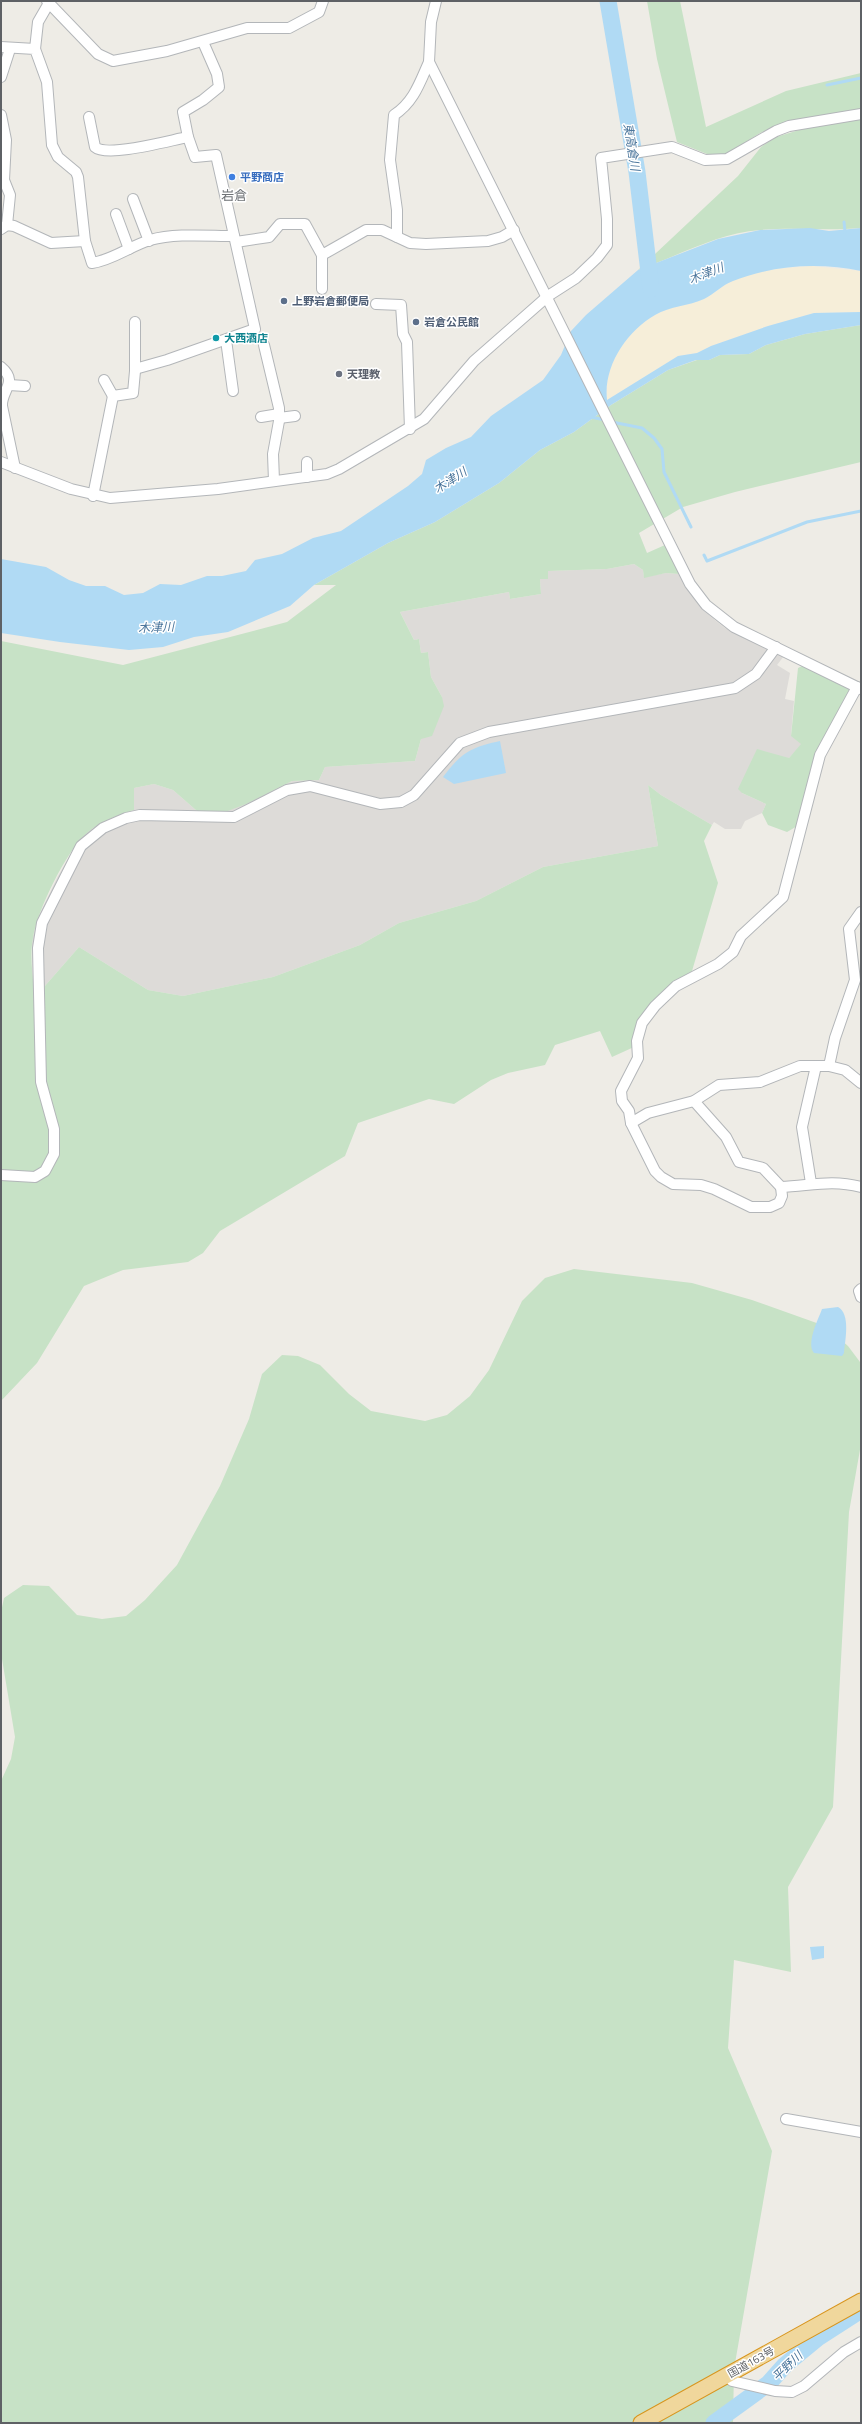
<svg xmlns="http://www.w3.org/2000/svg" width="862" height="2424" font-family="'Titillium Web','Noto Sans JP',sans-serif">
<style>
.industrial{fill:#dddbd8}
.green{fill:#c7e2c6}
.sand{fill:#f6eed9}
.water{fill:#b0daf4}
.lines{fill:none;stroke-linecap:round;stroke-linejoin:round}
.stream{stroke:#b0daf4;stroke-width:3}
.river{stroke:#b0daf4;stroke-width:17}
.minor-casing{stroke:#b3b6b9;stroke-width:12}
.highway-casing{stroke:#d8951d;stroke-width:17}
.minor{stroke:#fff;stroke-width:10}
.highway{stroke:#f0d79c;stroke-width:15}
.shop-dot{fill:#3f7fe0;stroke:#fff;stroke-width:1.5}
.service-dot{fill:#5c6f8a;stroke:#fff;stroke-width:1.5}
.culture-dot{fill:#0f9aa8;stroke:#fff;stroke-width:1.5}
.worship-dot{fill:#6b7280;stroke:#fff;stroke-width:1.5}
.labels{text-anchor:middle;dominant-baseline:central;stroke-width:3;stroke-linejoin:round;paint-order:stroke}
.shop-label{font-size:11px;font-weight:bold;fill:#366cbe;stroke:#fff;text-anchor:start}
.service-label{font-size:11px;font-weight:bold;fill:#4e5e75;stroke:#fff;text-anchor:start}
.culture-label{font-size:11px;font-weight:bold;fill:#0d838f;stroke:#fff;text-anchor:start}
.worship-label{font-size:11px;font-weight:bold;fill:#5b616d;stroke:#fff;text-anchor:start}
.street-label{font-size:11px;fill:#5e6165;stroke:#fff}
.water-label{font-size:12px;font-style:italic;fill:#4b769c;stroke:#fff}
.quarter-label{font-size:13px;fill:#6f7377;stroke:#fff}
</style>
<rect width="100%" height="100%" fill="#eeece6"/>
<polygon class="industrial" points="634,564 643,570 644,577 666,573 679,574 703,610 716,621 725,628 784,656 777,665 790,673 785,699 794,701 791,735 802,744 789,758 742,793 766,804 762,813 745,821 741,829 725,829 714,822 712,825 661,795 648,785 658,846 543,867 476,901 399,923 360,945 273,977 183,996 148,990 79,947 44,987 33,987 32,940 38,917 58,876 79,840 88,831 114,817 134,810 134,788 154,784 173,790 197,811 270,791 292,781 319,780 325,767 415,761 421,739 442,697 431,677 428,652 421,653 419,639 414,640 400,612 509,592 510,599 541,594 540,579 548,571 607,569"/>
<g class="green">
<polygon points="647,1 680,1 706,127 786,91 861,73 861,109 787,121 760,133 727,154 707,154 677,142 657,59"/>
<path d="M861,119V228C827,231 794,227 760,230C718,233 678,256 638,270L738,176L761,147L776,137L806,128Z"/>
<path d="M861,325V462L735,492L683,507L639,533L647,553L665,545L679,574L666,573L644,578L643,570L634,564L607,569L548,571V579H540L541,594L510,599L509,592L400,612L414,640L419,639L421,653L428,652L431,677L442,697L444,706L432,736L421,739L415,761L325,767L319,780L292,781L246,804L225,812L197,811L173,790L154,784L134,788V810C118,815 99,822 87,833C66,851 37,911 33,938C30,953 32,972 34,987H44L79,947L148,990L183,996L273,977L360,945L399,923L476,901L543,867L658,846L648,785L661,795L712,825L704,841L718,883L692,971L674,984L652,1005L634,1047L612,1057L600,1031L555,1045L545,1065L508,1073L491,1080L454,1104L429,1099L358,1123L345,1156L220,1231L203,1253L188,1262L123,1270L84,1286L37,1363L1,1401V641L123,665L287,622L336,585H314L388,543L435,522L499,483L540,450L574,432L611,405L668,370L697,360H709L720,355L749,354L766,345L805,334Z"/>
<polygon points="804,665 849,687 850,694 836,716 799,825 787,832 768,825 762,813 766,804 742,793 738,789 757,749 789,758 801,744 791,736 798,668"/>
<polygon points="574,1269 692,1283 752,1300 825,1326 848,1346 860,1362 861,1444 849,1512 833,1807 788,1887 791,1972 734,1960 728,2048 772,2151 734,2369 733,2423 1,2423 1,1781 11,1759 15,1737 1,1653 1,1612 4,1598 23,1585 49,1586 77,1615 102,1619 126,1616 145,1600 177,1565 220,1486 249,1419 262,1374 282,1355 298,1356 320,1365 349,1394 371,1411 425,1421 447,1415 470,1396 489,1370 522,1301 545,1278"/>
</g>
<path class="sand" d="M811,266L861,271V312L814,313L768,326L711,346L697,353L678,356L607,400C603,366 627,331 655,315C670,306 689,306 704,299C714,294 721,287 730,282C755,270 784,268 811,266Z"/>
<g class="water">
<path d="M810,228L829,231L861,228V271C819,262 773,265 733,281C722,285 714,294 704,299C689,306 670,306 655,315C627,331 603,366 607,400L678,356L697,353L711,346L768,326L814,313L861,312V325L805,334L766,345L749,354L720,355L709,360H696L668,370L611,405L574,432L540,450L499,483L435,522L388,543L314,585L290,606L228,632L194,637L163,647L129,650L60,642L1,633V559L46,567L69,580L86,586H105L124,595L143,593L160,584L181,585L207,576H222L246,571L255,560L282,554L313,538L341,531L408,486L422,474L426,460L446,448L471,437L491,416L543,380L561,355L571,331L586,315L638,270L718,239L760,230Z"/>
<path d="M500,741L506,773L454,784L443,777C461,753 471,747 500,741Z"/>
<path d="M838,1307C851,1314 845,1341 844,1353L842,1356L814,1353C806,1343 818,1320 822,1309Z"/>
<polygon points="824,1946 824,1958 812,1960 810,1947"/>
</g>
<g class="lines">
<g class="stream">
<polyline points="827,85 861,78"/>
<polyline points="844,222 845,232"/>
<polyline points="590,417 606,420"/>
<polyline points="612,422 642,428 654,438 662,449 664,472 691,527"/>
<polyline points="704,555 707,561 807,522 861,511"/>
</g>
<g class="river">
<polyline points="608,1 637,172 651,289"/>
<polyline points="714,2423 769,2383 785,2365 819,2337 861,2310"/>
</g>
<defs>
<g id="minor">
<polyline points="47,1 98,54 113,61 167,51 247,28 289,28 319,12 323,1"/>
<polyline points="436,1 431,22 429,62 690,584 706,605 734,627 861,689"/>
<path d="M1,47L35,49L47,82L52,145L58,157L76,172L78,177L85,241L92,263C113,260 130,246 150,240C176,233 207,236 234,236"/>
<polyline points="35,49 38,22 49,3"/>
<polyline points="1,77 10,49"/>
<polyline points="1,115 6,140 4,180 10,195 7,225"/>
<path d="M89,117L95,147C107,158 171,140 188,137L183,112L203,100L219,87L217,74L203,42"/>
<polyline points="133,199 149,241"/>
<polyline points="116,214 129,249"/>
<polyline points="1,229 7,225 14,226 51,243 85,241"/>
<path d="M397,237V210L390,160L394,115C414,102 420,82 429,62"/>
<polyline points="236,242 269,237 280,224 305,224 322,255 322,289"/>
<polyline points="322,255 366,230 382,230 410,243 426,244 488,241 502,237 514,230"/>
<polyline points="376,304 401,305 403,334 407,342 410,429"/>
<polyline points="226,340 233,391"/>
<polyline points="264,345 279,408 279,421 273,454 274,481"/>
<path d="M1,367C19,382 1,390 2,406L15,468"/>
<polyline points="135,369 167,360 255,329 216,155 195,157 188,137"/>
<polyline points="104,380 113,396"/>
<polyline points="9,385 25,386"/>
<polyline points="261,417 279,414"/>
<polyline points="279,418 295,416"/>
<polyline points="1,462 71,489 110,498 218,489 327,474 339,469 424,419 474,361 548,296 576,278 597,258 607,245 607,219 601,158 672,147 705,160 727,159 776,131 789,126 861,114"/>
<polyline points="307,462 307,477"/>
<polyline points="93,496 113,396 133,393 135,371 135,322"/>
<path d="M857,687L820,755L783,897L741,936L733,952L718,964L676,986L655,1006L642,1023L637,1041L638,1058L621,1091L622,1101L629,1111L631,1123L655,1171L661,1177L673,1184L701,1185L714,1189L751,1207H770L779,1203L782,1196L781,1187C810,1186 831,1179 861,1187"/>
<polyline points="829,1066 835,1038 855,980 849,929 861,912"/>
<polyline points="694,1101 726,1137 739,1162 763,1168 781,1187"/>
<polyline points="631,1123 648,1113 694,1101 719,1085 760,1082 800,1066 829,1066 845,1070 861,1083"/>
<polyline points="1,1175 35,1177 45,1171 54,1154 54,1129 41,1082 38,948 42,923 81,846 103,828 126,818 140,815 234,817 287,790 310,786 380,804 401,802 414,795 460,743 489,732 735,688 756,674 776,647"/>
<polyline points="811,1183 802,1127 816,1066"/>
<polyline points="861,1289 859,1291 861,1297"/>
<polyline points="786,2119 861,2132"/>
<polyline points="727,2375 732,2381 775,2391 792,2392 804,2386 844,2352 861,2342"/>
</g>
<polyline id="highway" points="641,2423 861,2301"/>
</defs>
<use href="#minor" class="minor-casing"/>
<use href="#highway" class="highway-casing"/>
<use href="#minor" class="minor"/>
<use href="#highway" class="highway"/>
</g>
<circle class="shop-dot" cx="232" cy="177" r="4"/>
<g class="service-dot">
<circle cx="284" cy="301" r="4"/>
<circle cx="416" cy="322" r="4"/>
</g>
<circle class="culture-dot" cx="216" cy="338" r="4"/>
<circle class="worship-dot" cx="339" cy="374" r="4"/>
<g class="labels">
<g class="shop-label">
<text x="240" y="177">平野商店</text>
</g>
<g class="service-label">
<text x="292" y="301">上野岩倉郵便局</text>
<text x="424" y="322">岩倉公民館</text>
</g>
<g class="culture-label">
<text x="224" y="338">大西酒店</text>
</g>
<g class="worship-label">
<text x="347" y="374">天理教</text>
</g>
<g class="street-label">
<text transform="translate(751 2362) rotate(-29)">国道163号</text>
</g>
<g class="water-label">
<text transform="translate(632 147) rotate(81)">東高倉川</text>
<text transform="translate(706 273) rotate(-21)">木津川</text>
<text transform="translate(450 480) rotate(-33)">木津川</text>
<text transform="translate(156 627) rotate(-2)">木津川</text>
<text transform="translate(787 2366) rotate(-44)">平野川</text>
</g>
<g class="quarter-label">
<text x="234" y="195">岩倉</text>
</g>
</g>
<rect width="862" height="2424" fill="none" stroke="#5e6165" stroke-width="4"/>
</svg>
